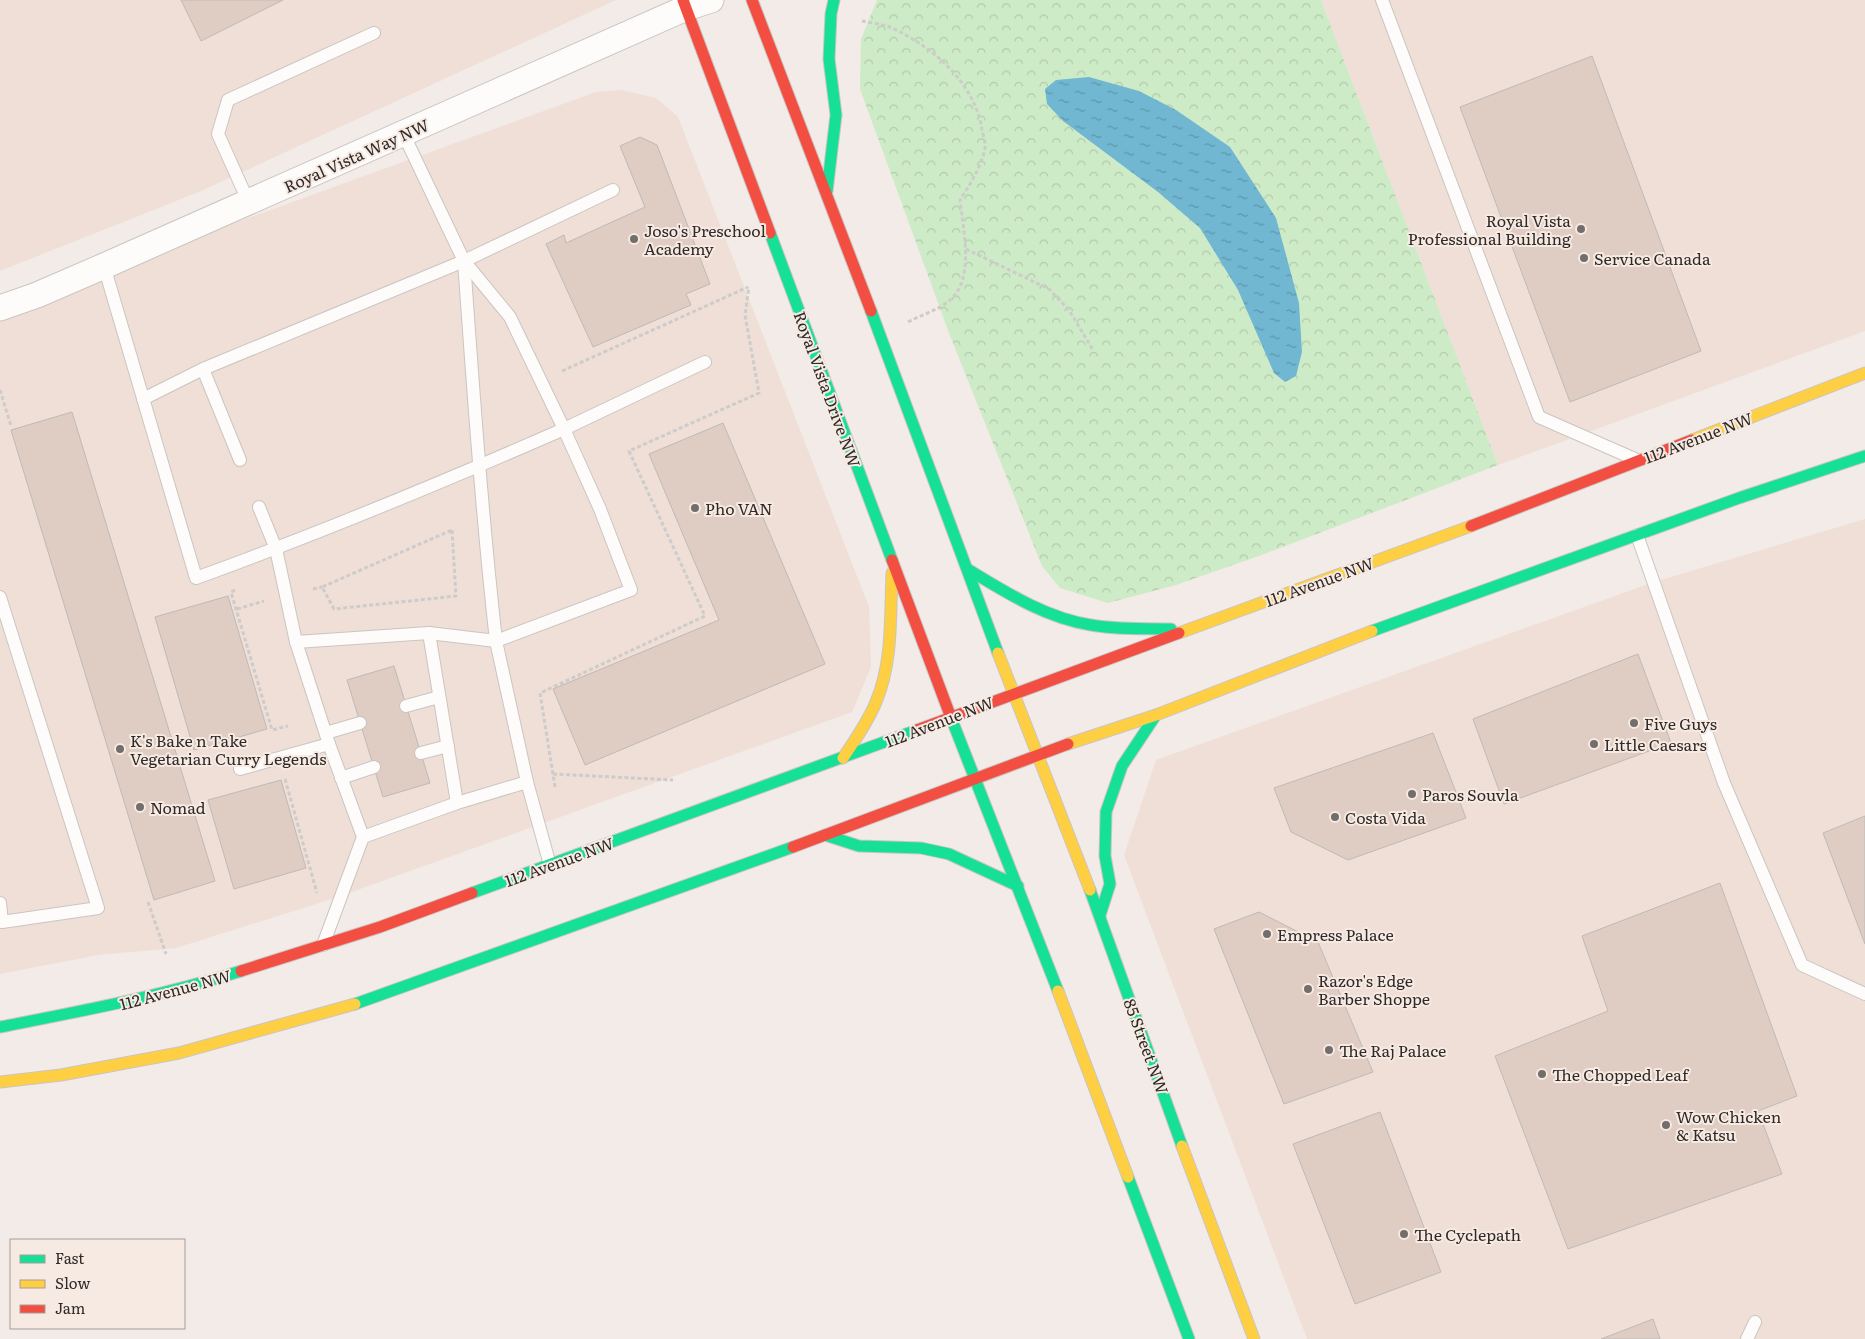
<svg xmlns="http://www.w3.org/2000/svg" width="1865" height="1339" font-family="Literata,serif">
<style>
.commercial{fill:#efdfd7}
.park{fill:url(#park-crowns)}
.water{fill:url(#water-ripples)}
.building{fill:#dfccc3;stroke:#bebab7}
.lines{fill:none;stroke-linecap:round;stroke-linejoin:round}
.lane-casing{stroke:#cac5c2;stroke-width:14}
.street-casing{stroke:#cac5c2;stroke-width:27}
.fast-casing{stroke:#cac5c2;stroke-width:13}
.slow-casing{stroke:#cac5c2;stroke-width:13}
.jam-casing{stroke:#cac5c2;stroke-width:13}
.path{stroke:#ceccca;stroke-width:3;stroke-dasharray:4 2.5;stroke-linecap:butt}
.lane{stroke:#fdfcfb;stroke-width:12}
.street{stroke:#fdfcfb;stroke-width:25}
.fast{stroke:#16e098;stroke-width:11}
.slow{stroke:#ffcf43;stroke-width:11}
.jam{stroke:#f24e42;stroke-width:11}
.poi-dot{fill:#736e6b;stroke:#f6eae3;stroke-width:2}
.labels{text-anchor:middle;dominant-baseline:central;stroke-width:4;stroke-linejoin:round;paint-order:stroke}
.street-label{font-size:16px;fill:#2f2a28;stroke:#f6eae3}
.poi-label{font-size:16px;fill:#2f2a28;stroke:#f6eae3;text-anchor:start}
</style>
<defs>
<pattern id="park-crowns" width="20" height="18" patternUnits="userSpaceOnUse" patternTransform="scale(1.25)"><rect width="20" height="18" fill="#ceebc7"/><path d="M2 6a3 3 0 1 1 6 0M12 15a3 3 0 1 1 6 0" fill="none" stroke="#b1caab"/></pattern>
<pattern id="water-ripples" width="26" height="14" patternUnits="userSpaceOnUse" patternTransform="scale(1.25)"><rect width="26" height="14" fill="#71b7d2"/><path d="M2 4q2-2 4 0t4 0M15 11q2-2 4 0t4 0" fill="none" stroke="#5d95aa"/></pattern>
</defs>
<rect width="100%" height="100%" fill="#f2ebe7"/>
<g class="commercial">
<polygon points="0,0 616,0 201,191 0,271"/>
<polygon points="1321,0 1865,0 1865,331 1498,465"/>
<polygon points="621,90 656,98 678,117 869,607 871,667 852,712 335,898 176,948 98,955 0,974 0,308 596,92"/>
<polygon points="1865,519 1865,1339 1307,1339 1124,855 1156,760 1654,582"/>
</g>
<polygon class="park" points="877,0 1321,0 1498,465 1256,557 1176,585 1108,603 1060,588 1042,566 949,333 860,89 861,39"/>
<polygon class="water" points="1089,77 1139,91 1176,110 1230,147 1276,218 1299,303 1302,352 1296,376 1285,382 1274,373 1238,290 1200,228 1158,192 1063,121 1047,104 1045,89 1056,80"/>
<g class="building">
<polygon points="181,0 283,0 201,41"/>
<polygon points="1592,56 1701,351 1570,402 1460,107"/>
<polygon points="640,137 657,145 710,284 686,294 691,305 593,347 546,244 564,235 566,243 645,207 620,146"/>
<polygon points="72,412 215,881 154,900 11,430"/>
<polygon points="723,423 825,664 585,765 553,689 719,620 649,454"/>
<polygon points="228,596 267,729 194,750 155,617"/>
<polygon points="1638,654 1671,743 1504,804 1473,719"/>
<polygon points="394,666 430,783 383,797 347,680"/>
<polygon points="1433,733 1466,818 1348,860 1291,832 1274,788"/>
<polygon points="281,780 306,868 234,889 208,800"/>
<polygon points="1865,816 1865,944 1823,833"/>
<polygon points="1720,883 1797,1096 1758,1111 1782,1174 1568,1249 1495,1056 1608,1011 1582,936"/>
<polygon points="1259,912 1318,942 1373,1072 1284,1104 1214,929"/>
<polygon points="1380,1112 1441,1272 1355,1304 1293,1144"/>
<polygon points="1653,1319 1660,1339 1601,1339"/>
</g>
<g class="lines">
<defs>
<g id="lane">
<polyline points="1382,0 1539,417 1637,460"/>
<polyline points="403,133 464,261 613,190"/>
<polyline points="249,203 218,134 228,100 374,33"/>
<polyline points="464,261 510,317 564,429 705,362"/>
<path d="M104,266L196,578C320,533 443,482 564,429L600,509L631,590L496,641C482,515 473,388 464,261"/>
<polyline points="203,369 240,460"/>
<polyline points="143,399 203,369 464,261"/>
<polyline points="259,507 276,549 296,642 329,744 363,837 323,945"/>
<polyline points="1637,535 1724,783 1802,965 1865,994"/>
<polyline points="0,597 98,908 2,922 0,903"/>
<polyline points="429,633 457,803"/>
<polyline points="296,642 429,633 496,641 527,782 550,865"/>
<polyline points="406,706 439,697"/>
<polyline points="326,733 360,723"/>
<polyline points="421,753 448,746"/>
<polyline points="240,769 329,744"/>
<polyline points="341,778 374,767"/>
<polyline points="363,837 457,803 527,782"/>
<polyline points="1747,1339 1755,1322"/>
</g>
<polyline id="street" points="0,308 37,295 104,266 686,8 711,0"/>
<g id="fast">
<polyline points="827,191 836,115 829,59 831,14 834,0"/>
<polyline points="770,233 892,560"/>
<polyline points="871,311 998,653"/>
<path d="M969,570C1007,593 1046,618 1091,625C1117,630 1144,628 1171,629"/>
<polyline points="1372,631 1739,498 1865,456"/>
<polyline points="950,715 1058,991"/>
<polyline points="825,835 859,846 921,848 949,854 1018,886"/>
<polyline points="1090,890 1182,1146"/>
<polyline points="472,893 917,730"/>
<polyline points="1100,915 1110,884 1105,856 1106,812 1122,766 1156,715"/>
<polyline points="355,1004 793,847"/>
<path d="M0,1027C81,1011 162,996 241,971"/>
<polyline points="1128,1177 1189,1339"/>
</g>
<g id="slow">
<polyline points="1692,440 1865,373"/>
<polyline points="1179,633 1471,526"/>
<polyline points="998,653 1090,890"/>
<polyline points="1068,744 1156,715 1372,631"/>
<path d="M843,758C855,740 868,722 876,702C893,662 890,616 892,573"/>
<polyline points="1058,991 1128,1177"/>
<polyline points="0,1082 61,1075 179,1053 355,1004"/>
<polyline points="1182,1146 1254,1339"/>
</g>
<g id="jam">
<polyline points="683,0 770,233"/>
<polyline points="752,0 871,311"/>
<polyline points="1471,526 1692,440"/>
<polyline points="892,560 950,715"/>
<polyline points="917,730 1179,633"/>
<polyline points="793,847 1068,744"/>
<polyline points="241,971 380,927 472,893"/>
</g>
</defs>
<use href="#lane" class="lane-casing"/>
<use href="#street" class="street-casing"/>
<use href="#fast" class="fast-casing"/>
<use href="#slow" class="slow-casing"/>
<use href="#jam" class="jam-casing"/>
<g class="path">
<path d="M862,21C871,23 883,24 892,28C933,47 975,83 982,130C983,135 986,143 985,148C981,168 970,184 960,200C963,229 975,279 950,300C939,310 921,315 908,322"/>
<polyline points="966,249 1049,289 1069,310 1093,350"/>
<polyline points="562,371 748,287"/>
<polyline points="0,390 11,426"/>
<polygon points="452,530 456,596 334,609 322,587"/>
<polyline points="313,589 322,587"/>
<polyline points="235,590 231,592 272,730 288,726"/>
<polyline points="237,609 264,601"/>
<polyline points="553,774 673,780"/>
<polyline points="285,779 317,893"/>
<polyline points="555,787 540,693 705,616 629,451 759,393 745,315 749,287"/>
<polyline points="148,902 166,954"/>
</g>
<use href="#lane" class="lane"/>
<use href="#street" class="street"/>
<use href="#fast" class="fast"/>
<use href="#slow" class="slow"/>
<use href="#jam" class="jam"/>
</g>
<g class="poi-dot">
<circle cx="1581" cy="229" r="5"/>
<circle cx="634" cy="239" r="5"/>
<circle cx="1584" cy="258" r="5"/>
<circle cx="695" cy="508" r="5"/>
<circle cx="1634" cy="723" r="5"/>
<circle cx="1594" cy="744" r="5"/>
<circle cx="120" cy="749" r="5"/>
<circle cx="1412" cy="794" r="5"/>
<circle cx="140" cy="807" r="5"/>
<circle cx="1335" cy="817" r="5"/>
<circle cx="1267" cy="934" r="5"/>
<circle cx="1308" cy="989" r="5"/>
<circle cx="1329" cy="1050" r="5"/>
<circle cx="1542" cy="1074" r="5"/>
<circle cx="1666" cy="1125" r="5"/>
<circle cx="1404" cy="1234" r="5"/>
</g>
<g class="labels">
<g class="street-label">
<text transform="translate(356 155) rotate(-24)">Royal Vista Way NW</text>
<text transform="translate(828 389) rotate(70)">Royal Vista Drive NW</text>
<text transform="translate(1698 437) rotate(-21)">112 Avenue NW</text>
<text transform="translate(1319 581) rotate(-20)">112 Avenue NW</text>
<text transform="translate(939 721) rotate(-21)">112 Avenue NW</text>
<text transform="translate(559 861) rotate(-20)">112 Avenue NW</text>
<text transform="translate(175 989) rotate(-15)">112 Avenue NW</text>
<text transform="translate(1147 1046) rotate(70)">85 Street NW</text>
</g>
<g class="poi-label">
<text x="1571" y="220" text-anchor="end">Royal Vista<tspan x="1571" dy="18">Professional Building</tspan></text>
<text x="644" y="230">Joso's Preschool<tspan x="644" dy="18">Academy</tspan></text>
<text x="1594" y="258">Service Canada</text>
<text x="705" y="508">Pho VAN</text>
<text x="1644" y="723">Five Guys</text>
<text x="130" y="740">K's Bake n Take<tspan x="130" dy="18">Vegetarian Curry Legends</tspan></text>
<text x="1604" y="744">Little Caesars</text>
<text x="1422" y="794">Paros Souvla</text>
<text x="150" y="807">Nomad</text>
<text x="1345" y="817">Costa Vida</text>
<text x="1277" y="934">Empress Palace</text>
<text x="1318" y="980">Razor's Edge<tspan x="1318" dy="18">Barber Shoppe</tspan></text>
<text x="1339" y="1050">The Raj Palace</text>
<text x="1552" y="1074">The Chopped Leaf</text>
<text x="1676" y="1116">Wow Chicken<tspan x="1676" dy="18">&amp; Katsu</tspan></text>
<text x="1414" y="1234">The Cyclepath</text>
</g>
</g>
<rect x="10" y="1239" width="175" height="90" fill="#f6eae3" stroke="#a69d98"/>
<rect x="20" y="1255" width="25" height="8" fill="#16e098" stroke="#a69d98"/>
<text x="55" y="1264" font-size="15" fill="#2f2a28">Fast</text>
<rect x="20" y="1280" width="25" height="8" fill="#ffcf43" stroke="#a69d98"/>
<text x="55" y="1289" font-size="15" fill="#2f2a28">Slow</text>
<rect x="20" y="1305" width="25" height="8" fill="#f24e42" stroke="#a69d98"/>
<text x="55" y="1314" font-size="15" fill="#2f2a28">Jam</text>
</svg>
